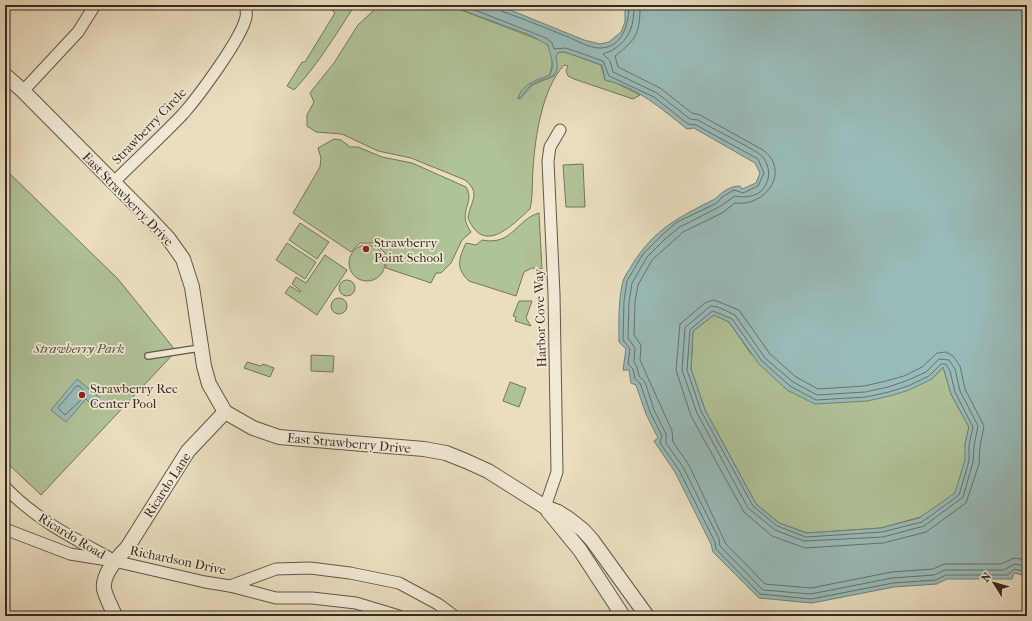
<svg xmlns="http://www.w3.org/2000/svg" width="1032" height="621" font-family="'IM FELL French Canon',serif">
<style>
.green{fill:#b0c297;stroke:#73765d}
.water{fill:#99bbb8;stroke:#71817c;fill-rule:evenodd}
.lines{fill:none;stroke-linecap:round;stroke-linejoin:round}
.shore{stroke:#68726e;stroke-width:1}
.service-casing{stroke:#63574a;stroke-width:8}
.minor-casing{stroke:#63574a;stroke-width:13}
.tertiary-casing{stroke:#63574a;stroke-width:16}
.service{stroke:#f1ead5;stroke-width:5.5}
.minor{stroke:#f1ead5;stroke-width:11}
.tertiary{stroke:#f1ead5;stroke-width:14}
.poi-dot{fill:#8f2418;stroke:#f1ead5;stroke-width:1.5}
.labels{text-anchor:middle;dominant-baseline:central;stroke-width:3.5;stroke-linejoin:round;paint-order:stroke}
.street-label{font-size:13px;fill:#362a23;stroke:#f1ead5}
.poi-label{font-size:13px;fill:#362a23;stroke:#f1ead5;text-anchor:start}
.park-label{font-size:13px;font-style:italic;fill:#545040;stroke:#f1ead5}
</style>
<rect width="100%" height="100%" fill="#eadebf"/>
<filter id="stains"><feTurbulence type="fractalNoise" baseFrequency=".005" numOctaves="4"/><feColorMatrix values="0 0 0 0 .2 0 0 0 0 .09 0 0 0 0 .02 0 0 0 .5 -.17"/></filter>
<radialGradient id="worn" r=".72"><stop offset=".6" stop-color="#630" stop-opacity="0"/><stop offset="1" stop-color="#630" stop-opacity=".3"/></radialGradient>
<g class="green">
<path d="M335,5H355C336,34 318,65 294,90L287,86L302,62H305L335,13L332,10Z"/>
<path d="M374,5H448L545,42C553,49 554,66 549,76C535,80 526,84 518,98L520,99L532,85L554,76L556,56L559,52H565L601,65L605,80L614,82L640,95L633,99L574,79L568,76L566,71L568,66L564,65C542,89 535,137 533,169C532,182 533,196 530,209C512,225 484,256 468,218C470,201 482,194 465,180L411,158L378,151L342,134L316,132L307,126V115L314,102L310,93L334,63L358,25L374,10Z"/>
<path d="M334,139L341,140L350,147H358L382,157L412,163L466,187C476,203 456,211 471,232L462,240L451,263L441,273H436L431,283L386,268L385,253L375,243H360L351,252L293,213L320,167L321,158L318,148Z"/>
<polygon points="583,164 585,207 566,207 563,165"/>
<polygon points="5,169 118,279 176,351 41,495 5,461"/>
<path d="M539,213L542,269L532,268L524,272L516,296L469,281C455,268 459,258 466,243L476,245L482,240C513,246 515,220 539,213Z"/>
<polygon points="300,223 329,242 317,259 289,240"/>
<polygon points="287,243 316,262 305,279 276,260"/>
<circle cx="367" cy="263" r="18"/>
<polygon points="325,255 347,270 317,315 285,293 290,286 300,292 301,291 292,284 296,277 306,283"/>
<circle cx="347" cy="288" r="8"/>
<circle cx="339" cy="306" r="8"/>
<polygon points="519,301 532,301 526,318 531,326 515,321 516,317 513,316"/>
<polygon points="714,315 729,322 751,354 932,379 943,367 951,394 969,427 965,444 971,503 881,528 807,533 779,523 756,504 705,410 691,369 693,331"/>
<polygon points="311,355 334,356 333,372 311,371"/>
<polygon points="247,362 261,366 263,364 274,368 270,377 244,368"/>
<polygon points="510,382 526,388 519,407 503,401"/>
</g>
<g class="water">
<path d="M448,5H498L584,40L600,44L609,42L621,32L625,22V5H1027V576L1014,573L1012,579H947L937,584L894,587L812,603L759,598L713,552L711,544L675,472L654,441L658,438L646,414L636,385L631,383L629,370H623L626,349L619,342C619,322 618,301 623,281C625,275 629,270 632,265C654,229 679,217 715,199C722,192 730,186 740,186L742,189L756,183L760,173L755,163L694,128L687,129C662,109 637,87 605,80L602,65L565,52H559L556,56C562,83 545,75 531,85C526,89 523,96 518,99C521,84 537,80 550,75L553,65L548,45L530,35ZM714,315L729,322L759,364L787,390L815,404L867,401L890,396L909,390L932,379L943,367L951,394L969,427L965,444V460L955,493L919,518L881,528L807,533L779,523L756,504L705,410L691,369L693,331Z"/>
<polygon points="77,379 100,398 93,406 86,399 66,422 51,410"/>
</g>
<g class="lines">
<g class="shore">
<polyline points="462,5 546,38 552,43 554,49 566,48 603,61 609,76 654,97 688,124 696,125 758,159 764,173 758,186 743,193 734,190 722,197 717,203 677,222 663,234 643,254 627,281 624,301 623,340 630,349 628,364 633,369 635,379 640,383 650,412 662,436 660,443 679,470 715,542 716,549 760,594 811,599 893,583 936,580 946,575 1008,575 1014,569 1027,572"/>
<path d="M498,5L501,11C524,19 546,28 568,37C578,41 589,48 600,48C623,48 629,23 629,5"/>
<path d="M634,5C634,24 631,38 614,49C611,52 606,52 603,54L610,61L613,72L657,93L690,119L698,120C709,127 757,150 763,157C770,167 771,179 763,189C757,197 743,198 735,196L719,207L680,227L666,238L647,257L632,283L629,302L628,338L635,348L634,362L637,367L639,376L645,382L654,410L666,434V443L683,467L719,539L720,546L763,590L811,594L892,578L934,575L945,570H1004L1014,564L1027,566"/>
<path d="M640,5C640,33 637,39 615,56L618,67L660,88L692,113L700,115L763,150C791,171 766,207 735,203L722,213L683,232L652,260L638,285L635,302L634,335L641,345L640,360L672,431L673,442L689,465L726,544L765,584L811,588L892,572L933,569L944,564H1001L1014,558L1027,560"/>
<polygon points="714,300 739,310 770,354 796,377 818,389 864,386 886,381 904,376 922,367 937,353 946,352 953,356 960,366 965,389 984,426 980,446 979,464 966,503 926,532 883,543 805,548 772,536 744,512 691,416 676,370 680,324 705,303"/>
<polygon points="711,306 718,307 735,315 765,358 793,382 817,395 865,392 888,387 906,381 926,372 939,359 949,360 955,369 960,391 978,426 974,446 973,462 963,497 924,526 883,537 804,541 775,530 748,508 697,413 682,370 685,328"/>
<polygon points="713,311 732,319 762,361 790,386 816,400 866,397 889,392 908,386 929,376 941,364 946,364 950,371 955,392 973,427 969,445 969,461 959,495 922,522 882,532 806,537 777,526 753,506 701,411 687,370 690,330"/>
<polygon points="77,386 79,386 87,394 65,415 58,408"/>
</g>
<defs>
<polyline id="service" points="148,356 200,348"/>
<g id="minor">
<polyline points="23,91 78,32 95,5"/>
<path d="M114,182C137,159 161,137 183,114C198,97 242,38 246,17C247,13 246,9 245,5"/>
<path d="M5,487C34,518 71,537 108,557"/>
<polyline points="545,507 557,472 554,294 548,161 550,147 560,130"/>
<polyline points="5,529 70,554 114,561 205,582 230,586 276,598 312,598 356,603 399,616"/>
<polyline points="230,586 276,569 310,568 350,573 399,583 438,604 454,616"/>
</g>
<g id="tertiary">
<polyline points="5,75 23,91 151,220 168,238 183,259 192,287 204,366 209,384 225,412 253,428 279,437 424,449 446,453 466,461 488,471 545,507 558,512 569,519 583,530 592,540 647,616"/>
<polyline points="548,511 580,550 623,616"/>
<path d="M115,616C112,608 106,598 104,589C102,574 117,558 127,548L188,451L225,412"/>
</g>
</defs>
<use href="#service" class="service-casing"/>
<use href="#minor" class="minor-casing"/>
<use href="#tertiary" class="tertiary-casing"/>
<use href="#service" class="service"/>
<use href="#minor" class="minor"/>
<use href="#tertiary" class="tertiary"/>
</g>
<g class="poi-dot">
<circle cx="366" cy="249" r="4"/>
<circle cx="82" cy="395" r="4"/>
</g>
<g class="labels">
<g class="street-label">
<text transform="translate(149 126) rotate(-46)">Strawberry Circle</text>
<text transform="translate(128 199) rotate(46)">East Strawberry Drive</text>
<text transform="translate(540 318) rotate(-92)">Harbor Cove Way</text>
<text transform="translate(349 443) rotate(5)">East Strawberry Drive</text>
<text transform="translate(167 485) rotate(-57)">Ricardo Lane</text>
<text transform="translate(72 536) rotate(31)">Ricardo Road</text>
<text transform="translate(178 560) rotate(12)">Richardson Drive</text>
</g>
<g class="poi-label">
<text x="374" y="242">Strawberry<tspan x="374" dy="15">Point School</tspan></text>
<text x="90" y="388">Strawberry Rec<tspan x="90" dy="15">Center Pool</tspan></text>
</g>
<g class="park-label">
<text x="79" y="348">Strawberry Park</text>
</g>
</g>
<rect width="1032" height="621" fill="none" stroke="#eadebf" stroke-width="20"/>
<rect x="6" y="6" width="1020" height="609" fill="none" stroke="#362a23" stroke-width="2"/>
<rect x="10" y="10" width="1012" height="601" fill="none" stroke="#362a23"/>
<g transform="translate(994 583) rotate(307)" stroke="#f1ead5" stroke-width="3" paint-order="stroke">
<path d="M0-3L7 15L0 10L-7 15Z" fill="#362a23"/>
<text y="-6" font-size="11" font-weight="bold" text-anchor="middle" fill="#362a23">N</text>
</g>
<rect width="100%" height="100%" filter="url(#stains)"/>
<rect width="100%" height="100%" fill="url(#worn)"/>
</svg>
